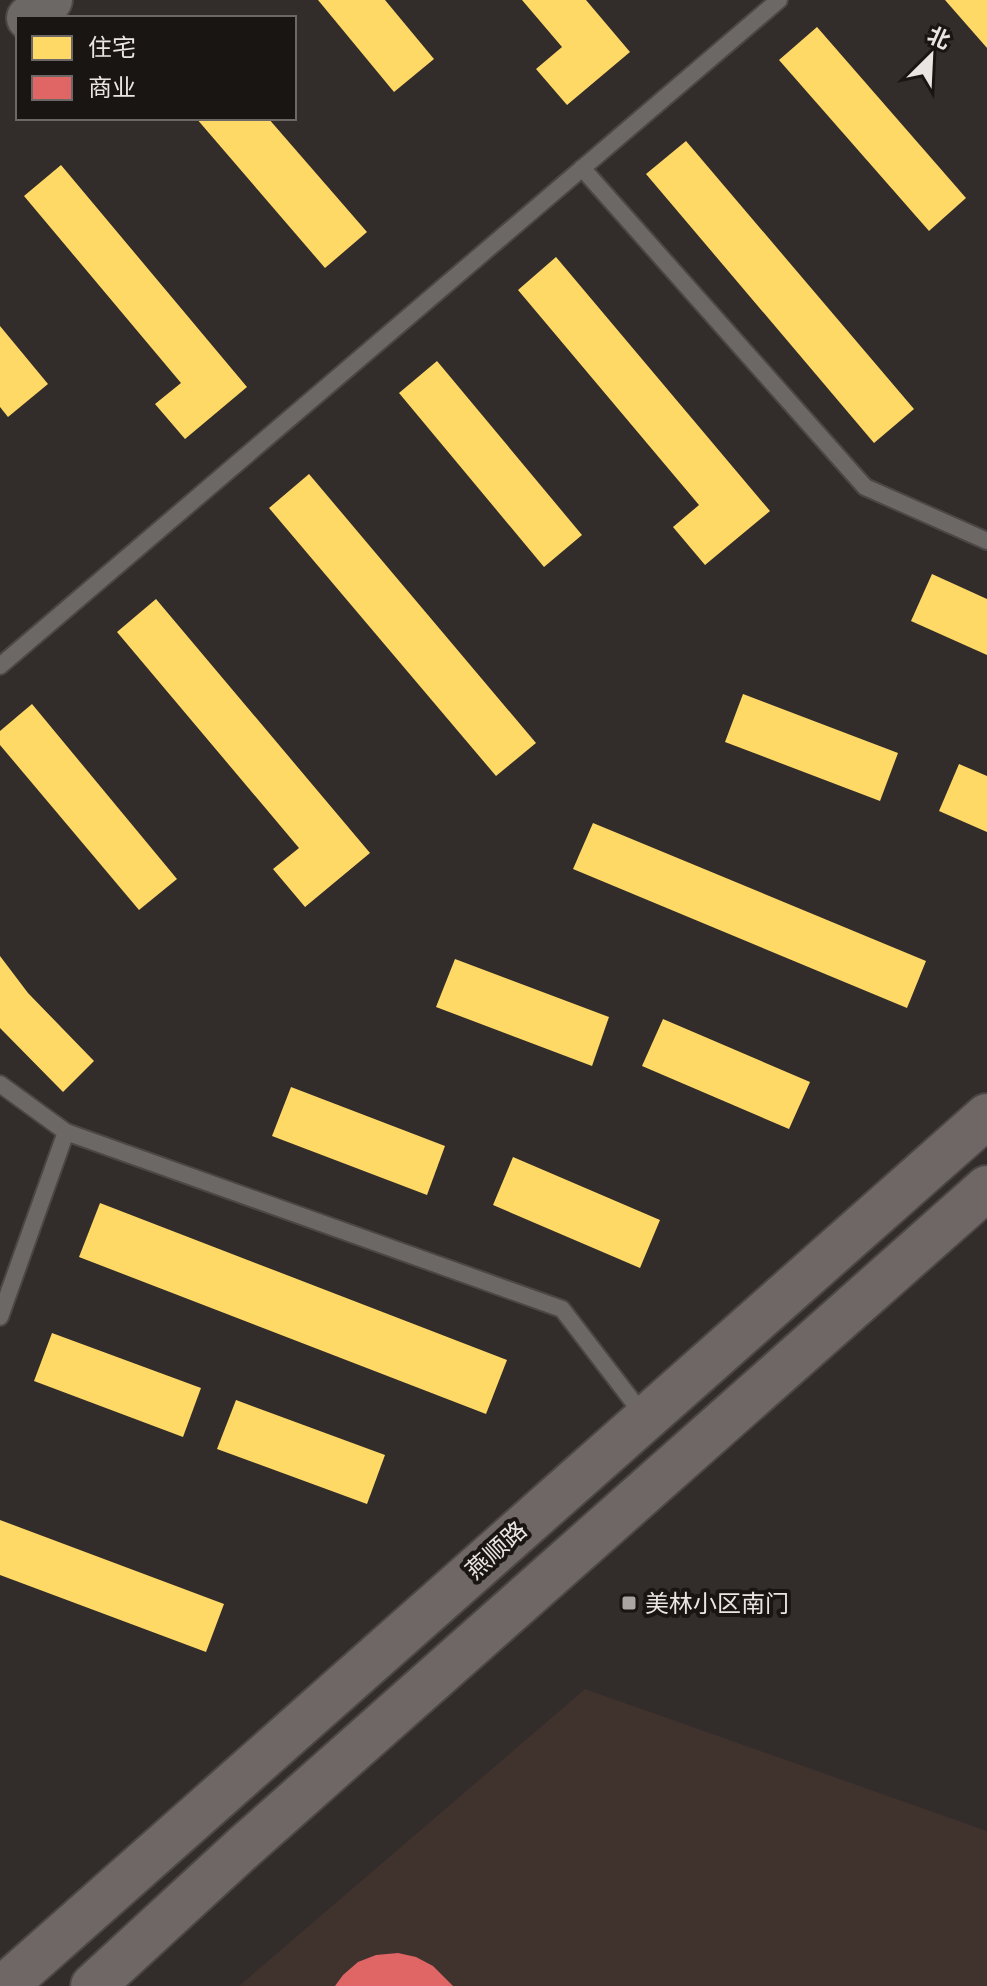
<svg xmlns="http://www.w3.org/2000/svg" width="987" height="1986" font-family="Montserrat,'Noto Sans SC',sans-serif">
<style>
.built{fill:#40322d}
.homes{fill:#ffd966}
.shops{fill:#e06666}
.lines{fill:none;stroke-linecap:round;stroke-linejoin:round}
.lane-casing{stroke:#4c4746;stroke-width:20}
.secondary-casing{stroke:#4c4746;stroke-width:48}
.primary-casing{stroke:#4c4746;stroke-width:48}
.lane{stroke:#6c6866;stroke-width:16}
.secondary{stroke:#6c6866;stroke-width:44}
.primary{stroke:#6f6766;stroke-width:44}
.poi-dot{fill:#aaa4a2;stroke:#191513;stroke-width:3}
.labels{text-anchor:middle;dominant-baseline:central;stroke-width:8;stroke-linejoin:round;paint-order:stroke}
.street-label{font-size:24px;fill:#ebe5e2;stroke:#191513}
.poi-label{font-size:24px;fill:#ebe5e2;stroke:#191513;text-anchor:start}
</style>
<rect width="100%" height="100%" fill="#322c2b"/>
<polygon class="built" points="585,1689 987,1831 987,1986 239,1986"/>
<g class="homes">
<polygon points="318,0 385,0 434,59 394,92"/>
<polygon points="522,0 586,0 630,52 567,105 536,69 562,47"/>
<polygon points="945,0 987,0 987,48"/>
<polygon points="817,27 966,198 929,231 779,60"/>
<polygon points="196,118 268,118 367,232 325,268"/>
<polygon points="686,141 914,409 874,443 646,174"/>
<polygon points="61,165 247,387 185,439 155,404 181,383 24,196"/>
<polygon points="556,257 770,511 705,565 673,527 699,505 518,290"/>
<polygon points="0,326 48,384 8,417 0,407"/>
<polygon points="437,361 582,535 544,567 399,393"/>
<polygon points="309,474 536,743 496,776 269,508"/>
<polygon points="932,574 987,599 987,655 911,621"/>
<polygon points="156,599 370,853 305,907 273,869 299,848 117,632"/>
<polygon points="743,694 898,753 880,801 725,742"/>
<polygon points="32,704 177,879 139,910 0,745 0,731"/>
<polygon points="959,764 987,776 987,832 939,811"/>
<polygon points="593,823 926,961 907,1008 573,869"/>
<polygon points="0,956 28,993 94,1061 63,1092 0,1028"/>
<polygon points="455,959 609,1017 592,1066 436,1007"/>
<polygon points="663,1019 810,1082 789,1129 642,1066"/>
<polygon points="291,1087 445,1146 427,1195 272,1136"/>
<polygon points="513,1157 660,1220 640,1268 493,1205"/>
<polygon points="100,1203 507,1360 486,1414 79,1257"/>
<polygon points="52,1333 201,1388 183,1437 34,1381"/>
<polygon points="236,1400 385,1455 367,1504 217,1449"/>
<polygon points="0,1520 224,1604 206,1652 0,1575"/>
</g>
<polygon class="shops" points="398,1953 416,1957 433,1966 453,1986 335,1986 343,1975 358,1962 376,1955"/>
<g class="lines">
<defs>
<g id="lane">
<polyline points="582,168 865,487 987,541"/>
<polyline points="0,666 779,0"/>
<polyline points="0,1084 66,1132 562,1309 644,1416"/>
<polyline points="0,1317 66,1132"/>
</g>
<polyline id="secondary" points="29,18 50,0"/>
<g id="primary">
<polyline points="5,1986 987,1116"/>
<polyline points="93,1986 244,1847 987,1188"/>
</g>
</defs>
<use href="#lane" class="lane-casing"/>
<use href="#secondary" class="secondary-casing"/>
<use href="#primary" class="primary-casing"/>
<use href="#lane" class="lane"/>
<use href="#secondary" class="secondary"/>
<use href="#primary" class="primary"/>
</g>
<rect class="poi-dot" x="621" y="1595" width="16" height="16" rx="4"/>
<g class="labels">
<g class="street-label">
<text transform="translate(496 1550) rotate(-42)">燕顺路</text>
</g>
<g class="poi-label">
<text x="645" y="1603">美林小区南门</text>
</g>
</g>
<rect x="16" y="16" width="280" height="104" fill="#191513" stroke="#6d6866" stroke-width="2"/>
<rect x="32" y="36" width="40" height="24" fill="#ffd966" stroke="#6d6866" stroke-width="2"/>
<text x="88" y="56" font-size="24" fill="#ebe5e2">住宅</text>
<rect x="32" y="76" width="40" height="24" fill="#e06666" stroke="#6d6866" stroke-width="2"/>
<text x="88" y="96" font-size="24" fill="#ebe5e2">商业</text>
<g transform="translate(931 56) rotate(24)" stroke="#191513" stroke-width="6" paint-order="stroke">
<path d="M0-6L14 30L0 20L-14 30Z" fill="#ebe5e2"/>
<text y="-12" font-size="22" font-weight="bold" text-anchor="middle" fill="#ebe5e2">北</text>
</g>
</svg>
